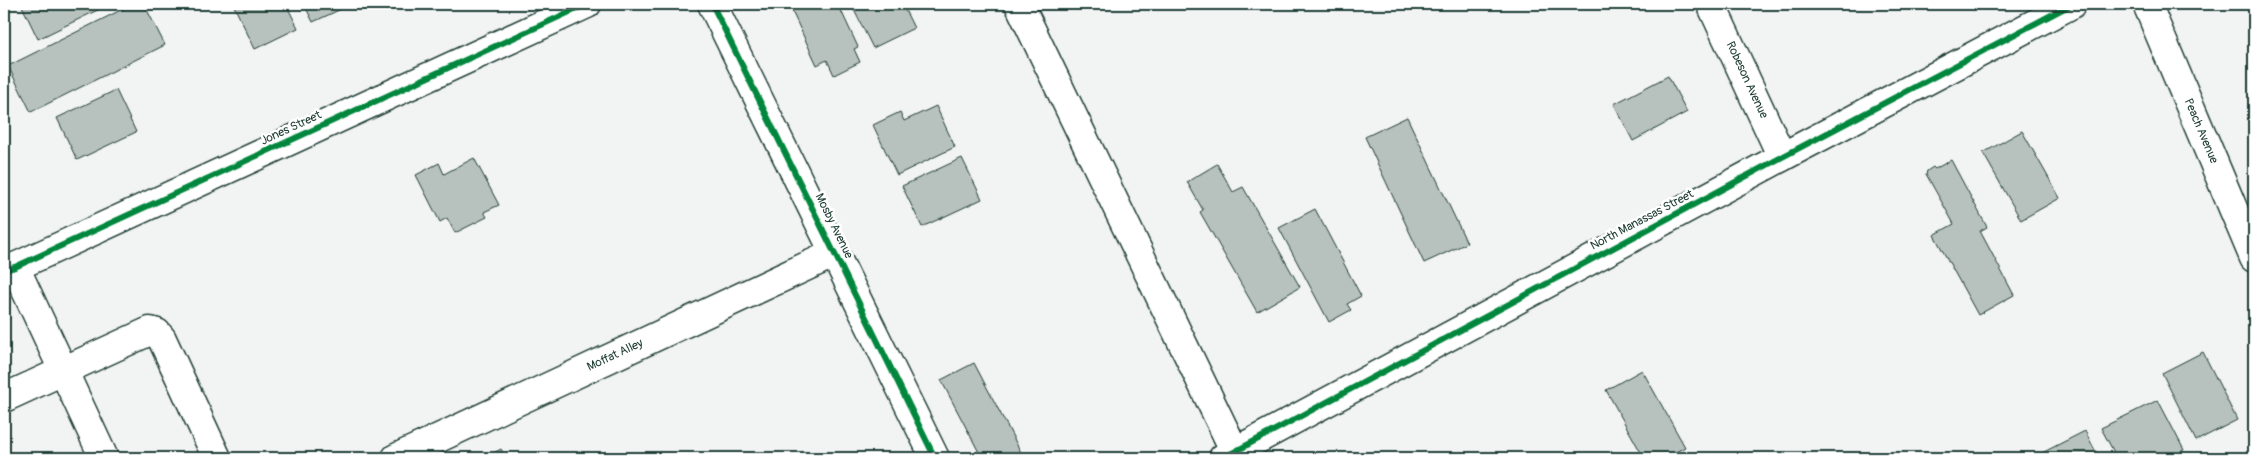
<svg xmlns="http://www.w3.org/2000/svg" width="2258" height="462" font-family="Pangolin,sans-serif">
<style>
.building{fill:#b7c1bd;stroke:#1f3d34}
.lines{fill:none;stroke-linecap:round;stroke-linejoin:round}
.minor-casing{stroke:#1f3d34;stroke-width:31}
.minor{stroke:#fff;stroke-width:28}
.cycleway-casing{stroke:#fff;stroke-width:9}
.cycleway{stroke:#00873e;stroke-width:6}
.labels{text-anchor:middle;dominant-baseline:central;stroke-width:5;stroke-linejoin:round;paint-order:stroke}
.street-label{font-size:12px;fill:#1f3d34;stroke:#fff}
</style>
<rect width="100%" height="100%" fill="#f2f3f3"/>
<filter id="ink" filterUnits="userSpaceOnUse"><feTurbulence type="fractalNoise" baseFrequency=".02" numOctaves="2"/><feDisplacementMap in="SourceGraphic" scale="10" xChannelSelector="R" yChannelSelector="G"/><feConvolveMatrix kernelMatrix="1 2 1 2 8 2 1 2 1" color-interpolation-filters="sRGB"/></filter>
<g filter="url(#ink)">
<g class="building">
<polygon points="21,4 110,4 38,39"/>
<polygon points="133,4 144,4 165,45 31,112 8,66"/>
<polygon points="233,4 286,4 298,28 255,49"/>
<polygon points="304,4 352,4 313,22"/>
<polygon points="797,4 838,4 858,47 854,49 860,62 834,75 827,60 817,65 790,7"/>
<polygon points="851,4 902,4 914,28 873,48"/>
<polygon points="1668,76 1687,112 1633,141 1614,104"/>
<polygon points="116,90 136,132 77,160 57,118"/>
<polygon points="936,106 955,147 897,175 873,125 900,112 904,121"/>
<polygon points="1407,117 1467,243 1424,263 1365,137"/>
<polygon points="2022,131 2060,198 2021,220 1983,153"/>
<polygon points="474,158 499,205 484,212 487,217 455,233 447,218 440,222 416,175 439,163 444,174"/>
<polygon points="962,158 982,199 922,227 902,186"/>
<polygon points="1951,160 1987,227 1980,231 2014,295 1978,315 1934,235 1954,224 1926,174 1927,171 1933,167 1935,169"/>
<polygon points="1217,164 1233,192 1243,187 1300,287 1257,312 1200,212 1203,210 1187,182"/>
<polygon points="1315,209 1361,296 1347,304 1351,310 1329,322 1279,228"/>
<polygon points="2203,352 2237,420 2196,441 2162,373"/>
<polygon points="974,363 1024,458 982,458 941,380"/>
<polygon points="1642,370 1685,447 1665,458 1644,458 1606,390"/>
<polygon points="2158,400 2184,450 2167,458 2117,458 2101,428"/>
<polygon points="2085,431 2099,458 2042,458 2040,454"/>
<polygon points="501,449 506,458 484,458"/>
</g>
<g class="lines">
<defs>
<g id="minor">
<polyline points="712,4 935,458"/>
<polyline points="1019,4 1235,452"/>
<polyline points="1711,4 1782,157"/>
<polyline points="2147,4 2254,258"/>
<polyline points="15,267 104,458"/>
<polyline points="4,270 15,267 587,4"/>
<polyline points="4,398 150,331 157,333 162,339 217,458"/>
<polyline points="396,458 835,253"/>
<polyline points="1223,458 1782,157 2072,4"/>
</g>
</defs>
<use href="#minor" class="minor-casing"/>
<use href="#minor" class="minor"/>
<defs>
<g id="cycleway">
<polyline points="712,4 935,458"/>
<polyline points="4,270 15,267 587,4"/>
<polyline points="1223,458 1782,157 2072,4"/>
</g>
</defs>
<use href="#cycleway" class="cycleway-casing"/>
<use href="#cycleway" class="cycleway"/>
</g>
</g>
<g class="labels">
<g class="street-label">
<text transform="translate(1747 80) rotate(65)">Robeson Avenue</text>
<text transform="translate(291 128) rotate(-25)">Jones Street</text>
<text transform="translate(2201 131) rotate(67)">Peach Avenue</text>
<text transform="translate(1642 220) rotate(-28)">North Manassas Street</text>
<text transform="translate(834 226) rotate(64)">Mosby Avenue</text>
<text transform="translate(615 355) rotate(-25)">Moffat Alley</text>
</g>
</g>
<rect width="2258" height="462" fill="none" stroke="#fff" stroke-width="20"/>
<rect x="10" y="10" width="2238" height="442" fill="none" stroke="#1f3d34" stroke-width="2" filter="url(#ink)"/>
</svg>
